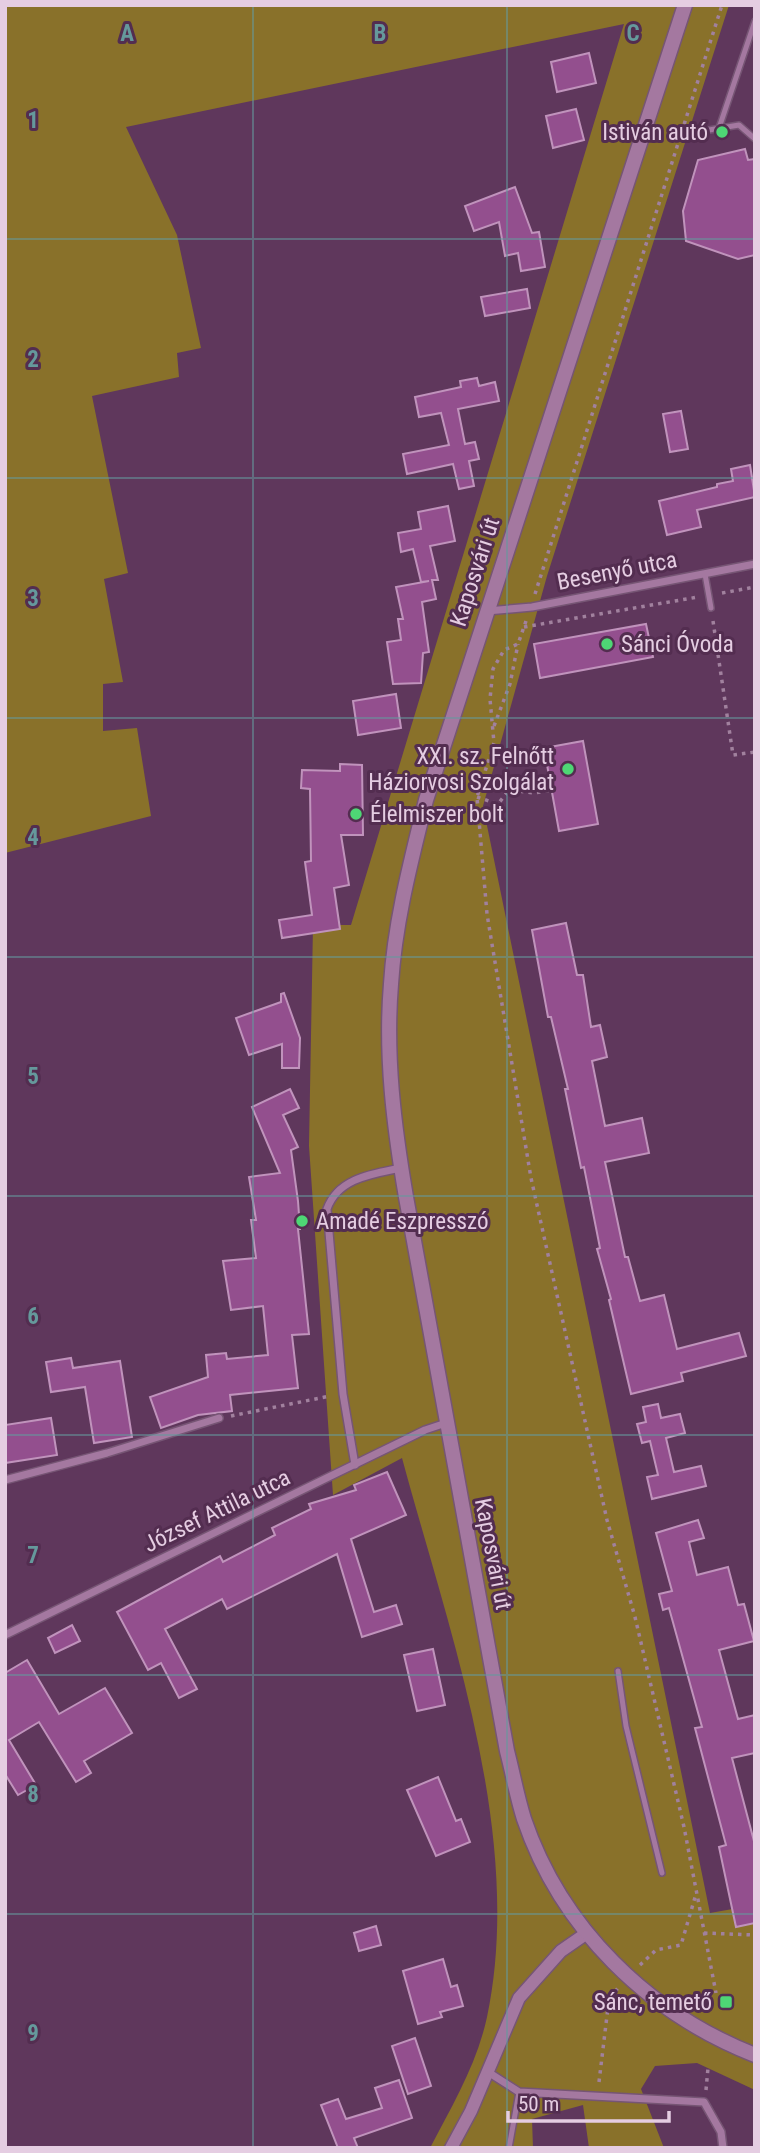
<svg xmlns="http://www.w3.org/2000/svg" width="760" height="2153" font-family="'Roboto Condensed',sans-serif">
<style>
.green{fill:#89712a}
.building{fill:#934f8e;stroke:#c093bc;stroke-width:2}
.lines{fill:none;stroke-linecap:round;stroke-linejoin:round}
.service-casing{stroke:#765574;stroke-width:8}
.minor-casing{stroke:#765574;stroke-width:10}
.tertiary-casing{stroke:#765574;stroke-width:15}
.secondary-casing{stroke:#765574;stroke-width:17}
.path{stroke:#a1819e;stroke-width:3.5;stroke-dasharray:3.5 5;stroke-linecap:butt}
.service{stroke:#a478a0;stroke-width:5}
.minor{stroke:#a478a0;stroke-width:7}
.tertiary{stroke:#a478a0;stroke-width:12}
.secondary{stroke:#a478a0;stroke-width:14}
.grid{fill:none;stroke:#65999c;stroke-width:2;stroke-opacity:0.55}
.poi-dot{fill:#4ed675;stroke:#532d50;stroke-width:2.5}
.labels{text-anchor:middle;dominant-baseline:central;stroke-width:6;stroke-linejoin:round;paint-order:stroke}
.poi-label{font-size:23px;fill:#e5cde2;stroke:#532d50;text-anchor:end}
.street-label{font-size:23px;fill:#e5cde2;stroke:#532d50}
.grid-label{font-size:23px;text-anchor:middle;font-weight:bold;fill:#65999c;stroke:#532d50;stroke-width:6;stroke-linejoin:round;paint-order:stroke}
</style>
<rect width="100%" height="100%" fill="#5f375c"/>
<path class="green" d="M5,5H729L547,576L483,806L710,1913L755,1905V2090L697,2063L655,2066L641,2089L664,2148H589L583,2105L532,2119L533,2148H430C452,2106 477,2064 487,2017C525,1836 449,1632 402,1458L333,1495L309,1146L313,925H351L624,24L126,127L177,235L201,348L177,353L179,377L92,396L128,573L104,579L123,682L103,684V731L137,728L151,816L5,853Z"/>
<g class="building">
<polygon points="589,53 596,83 557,92 551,62"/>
<polygon points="576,109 584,140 553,148 546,116"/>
<polygon points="745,149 748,160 755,159 755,255 738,259 686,241 683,211 698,160"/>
<polygon points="515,187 532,233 539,232 545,267 521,271 518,253 505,256 499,222 474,231 465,206"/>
<polygon points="527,289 530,308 485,316 481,297"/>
<polygon points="477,378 479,386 495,382 499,401 458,409 465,444 475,442 479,459 469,461 474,486 459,489 453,464 407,474 403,454 449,445 441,413 419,417 415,397 461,387 460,381"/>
<polygon points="681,411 688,449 670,452 663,414"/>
<polygon points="750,465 755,497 697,510 701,527 667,535 659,501 717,487 717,484 733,481 731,469"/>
<polygon points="448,506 455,541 430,546 438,580 432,580 436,599 422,602 429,652 423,653 421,683 393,684 387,642 401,640 398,619 403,619 396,587 429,581 421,582 413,549 401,552 398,533 421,529 418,512"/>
<polygon points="646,624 653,657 540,678 534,644"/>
<polygon points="396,694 401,728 358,735 353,701"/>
<polygon points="583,741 598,824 559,831 544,748"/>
<polygon points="340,764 362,765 363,835 341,835 349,885 334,888 340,929 282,938 279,920 312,915 305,862 311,861 310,789 301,788 302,770 340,771"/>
<polygon points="566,923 577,975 583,975 591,1027 600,1025 607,1057 592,1061 605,1126 642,1118 649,1153 605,1162 625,1257 628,1257 640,1301 664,1295 677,1349 739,1333 746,1356 681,1373 683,1381 631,1394 609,1300 611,1299 597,1249 600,1248 584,1167 581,1168 565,1089 568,1089 551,1017 548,1017 532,930"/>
<polygon points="284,993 300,1038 299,1068 282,1068 282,1044 249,1055 236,1018 281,1002 281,994"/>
<polygon points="290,1089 299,1108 283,1115 298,1147 291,1150 298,1201 300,1229 298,1229 309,1334 292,1335 298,1388 230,1395 232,1411 198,1415 161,1428 150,1397 208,1377 206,1355 226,1353 227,1359 268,1355 263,1306 231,1310 223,1261 256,1258 251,1220 256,1220 249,1177 280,1173 252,1107"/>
<polygon points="71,1358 73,1368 120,1361 132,1437 94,1443 85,1387 51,1392 46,1362"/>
<polygon points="658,1404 661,1418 680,1414 685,1433 666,1438 674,1472 701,1466 706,1486 652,1499 647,1477 658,1475 650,1441 642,1443 637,1424 646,1422 643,1407"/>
<polygon points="51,1418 57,1455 5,1463 5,1425"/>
<polygon points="387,1472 406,1515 351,1539 374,1612 396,1605 402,1624 362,1637 337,1554 227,1609 222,1599 165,1629 197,1689 179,1698 161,1663 148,1670 117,1612 220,1556 223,1562 275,1535 272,1528 311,1509 309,1504 356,1490 354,1485"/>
<polygon points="698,1520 704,1538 689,1542 697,1575 728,1567 738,1605 744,1604 754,1641 719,1650 738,1719 755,1715 755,1753 732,1758 755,1845 755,1923 736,1927 719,1847 726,1845 695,1728 702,1727 669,1608 663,1610 659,1594 672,1591 656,1533"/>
<polygon points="72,1625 80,1641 55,1653 48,1638"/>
<polygon points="433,1649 445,1705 417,1711 404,1655"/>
<polygon points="27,1660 59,1714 105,1688 132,1733 84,1761 91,1773 76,1782 39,1722 9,1740 36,1785 18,1795 5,1774 5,1673"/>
<polygon points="438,1777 456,1821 461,1819 470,1842 436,1856 407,1790"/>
<polygon points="376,1926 381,1945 359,1951 354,1933"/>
<polygon points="443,1959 451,1987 457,1985 463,2006 440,2012 442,2017 418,2024 403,1971"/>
<polygon points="415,2038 431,2086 408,2094 392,2046"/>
<polygon points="399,2080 412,2118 354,2138 358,2148 338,2148 321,2105 338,2099 346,2119 382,2108 375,2088"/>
</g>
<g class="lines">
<defs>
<g id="service">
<polyline points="719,128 755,21"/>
<polyline points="703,131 739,125 755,139"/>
<polyline points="705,574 711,608"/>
<polyline points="618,1671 626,1726 662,1873"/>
<polyline points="509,2148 519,2092"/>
</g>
<g id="minor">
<polyline points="487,611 532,607 755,564"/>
<path d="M355,1465L343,1394L327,1209C338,1178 372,1174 401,1168"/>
<polyline points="5,1480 107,1453 219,1418"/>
<polyline points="5,1635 425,1430 446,1423"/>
<polyline points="488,2072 519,2092 704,2102 721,2132 723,2148"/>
</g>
<polyline id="tertiary" points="451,2148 471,2111 519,1998 561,1951 587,1933"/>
<path id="secondary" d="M685,5L426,800C411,861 395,921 391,984C385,1055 394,1127 406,1197L507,1751C513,1774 517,1797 524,1819C561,1928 648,2013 755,2055"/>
</defs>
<use href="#service" class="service-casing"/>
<use href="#minor" class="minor-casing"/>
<use href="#tertiary" class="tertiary-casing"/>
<use href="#secondary" class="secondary-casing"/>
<g class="path">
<polyline points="722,593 755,587"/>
<polyline points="535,594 722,5"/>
<polyline points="526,621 518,644 504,650 493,669 490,699 494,743 477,797 487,914 531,1178 607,1520 635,1617 684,1827 716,1993"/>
<polyline points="713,621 733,755 755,752"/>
<polyline points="524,627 698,597"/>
<polyline points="494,726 510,684 518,644"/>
<polyline points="477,797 498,804 509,790 535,793 551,790"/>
<polyline points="231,1416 330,1396"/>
<polyline points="704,1933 755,1935"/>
<polyline points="640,1965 656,1950 681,1945 696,1894"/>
<polyline points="599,2082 609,1999 618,1988"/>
<polyline points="706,2090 708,2068"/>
</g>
<use href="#service" class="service"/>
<use href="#minor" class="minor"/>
<use href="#tertiary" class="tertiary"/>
<use href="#secondary" class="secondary"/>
</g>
<path class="grid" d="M253,5V2148M507,5V2148M5,239H755M5,478H755M5,718H755M5,957H755M5,1196H755M5,1435H755M5,1675H755M5,1914H755"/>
<g class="poi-dot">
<circle cx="722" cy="132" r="7"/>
<circle cx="607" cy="644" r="7"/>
<circle cx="568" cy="769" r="7"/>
<circle cx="356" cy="814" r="7"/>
<circle cx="302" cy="1221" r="7"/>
<rect x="719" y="1995" width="14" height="14" rx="3.5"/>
</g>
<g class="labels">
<g class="poi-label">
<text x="708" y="132">Istiván autó</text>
<text x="621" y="644" text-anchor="start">Sánci Óvoda</text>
<text x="554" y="756">XXI. sz. Felnőtt<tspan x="554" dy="26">Háziorvosi Szolgálat</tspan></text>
<text x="370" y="814" text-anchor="start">Élelmiszer bolt</text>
<text x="316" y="1221" text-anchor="start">Amadé Eszpresszó</text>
<text x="712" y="2002">Sánc, temető</text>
</g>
<g class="street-label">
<text transform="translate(617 571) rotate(-11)">Besenyő utca</text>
<text transform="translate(475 572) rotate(-72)">Kaposvári út</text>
<text transform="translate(217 1511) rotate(-26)">József Attila utca</text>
<text transform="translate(493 1554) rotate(79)">Kaposvári út</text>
</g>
</g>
<g class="grid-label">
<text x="127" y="41">A</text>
<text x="380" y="41">B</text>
<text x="633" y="41">C</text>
<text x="33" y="128">1</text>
<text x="33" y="367">2</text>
<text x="33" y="606">3</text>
<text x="33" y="845">4</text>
<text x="33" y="1084">5</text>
<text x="33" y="1324">6</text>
<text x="33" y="1563">7</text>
<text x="33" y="1802">8</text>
<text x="33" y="2041">9</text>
</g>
<rect width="760" height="2153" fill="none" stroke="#e5cde2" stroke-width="14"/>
<path d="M508 2111v10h161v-10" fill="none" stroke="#e5cde2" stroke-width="3.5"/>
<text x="518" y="2111" font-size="21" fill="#e5cde2" stroke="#532d50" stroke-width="5" paint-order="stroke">50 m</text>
</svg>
